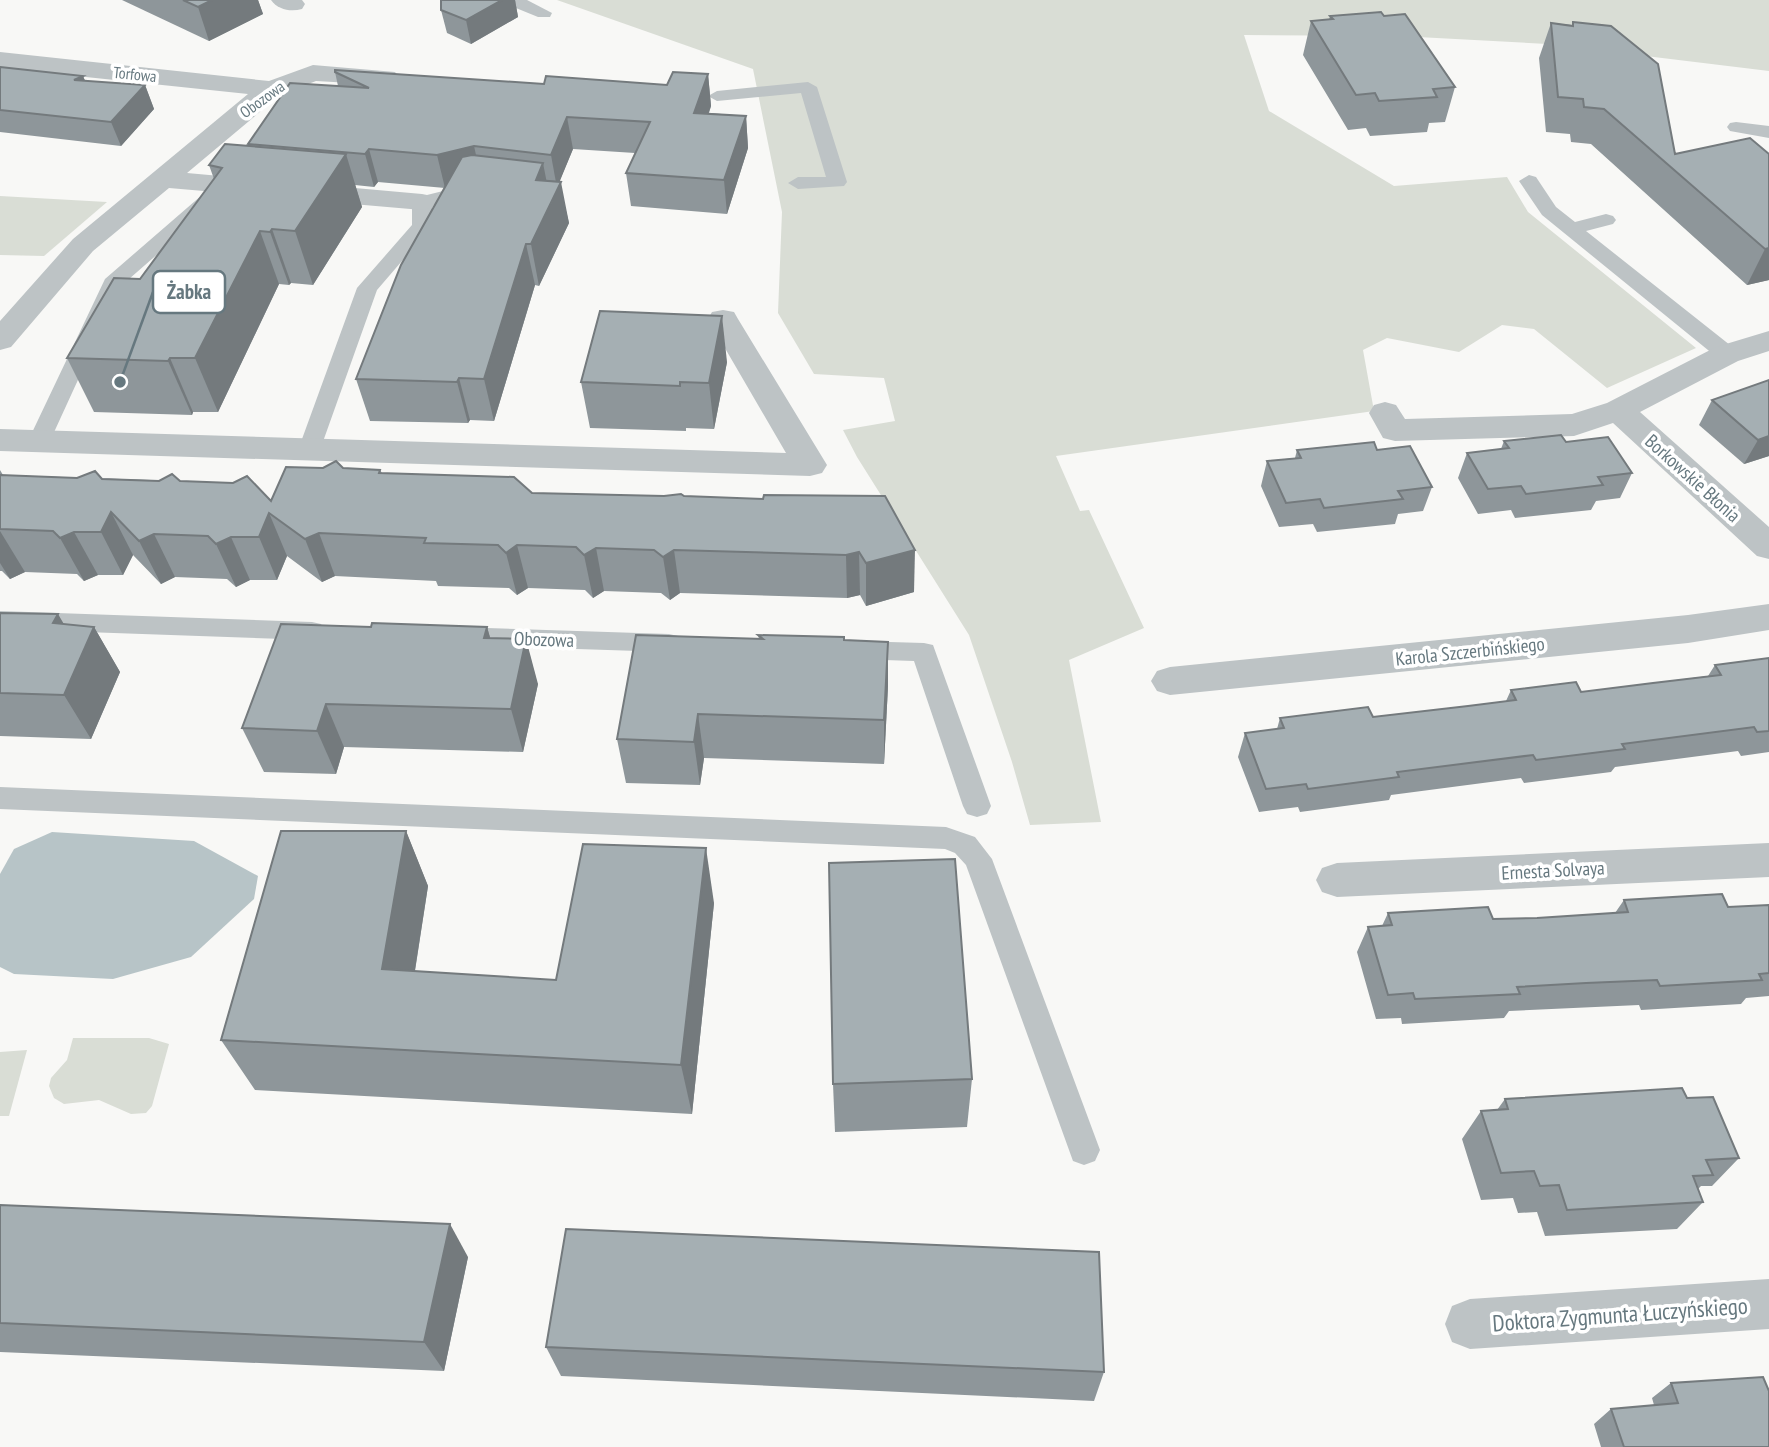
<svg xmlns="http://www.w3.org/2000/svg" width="1769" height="1447" font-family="'PT Sans Narrow',sans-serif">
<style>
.green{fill:#d9ddd5}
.water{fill:#b7c4c7}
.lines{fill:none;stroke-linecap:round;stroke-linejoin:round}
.lane{fill:#bdc3c5;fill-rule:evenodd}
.street{fill:#bdc3c5;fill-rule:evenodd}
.wall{fill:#8e969a}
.shaded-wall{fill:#747a7d}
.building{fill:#a5afb3;stroke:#747a7d;stroke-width:2}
.labels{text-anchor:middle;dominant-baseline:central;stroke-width:7;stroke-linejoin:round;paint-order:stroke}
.far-street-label{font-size:16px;fill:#66787f;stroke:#fff}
.street-label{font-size:19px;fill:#66787f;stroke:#fff}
.near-street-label{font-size:23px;fill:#66787f;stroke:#fff}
.leader{fill:none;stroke:#66787f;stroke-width:2.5}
.callout-dot{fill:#66787f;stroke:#fff;stroke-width:2.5}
.callout{fill:#fff;stroke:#66787f;stroke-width:2.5}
.callout-label{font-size:21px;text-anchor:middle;font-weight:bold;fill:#66787f}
</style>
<rect width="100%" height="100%" fill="#f8f8f6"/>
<g class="green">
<polygon points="557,0 1769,0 1769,71 1547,44 1399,36 1244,35 1269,111 1394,186 1507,177 1528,212 1696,348 1607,388 1534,329 1502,325 1459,352 1387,338 1363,350 1374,411 1056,456 1080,511 1089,510 1144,628 1069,660 1101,822 1030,825 1012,762 969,635 857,457 843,430 895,421 884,378 814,374 778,313 782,212 753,69"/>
<polygon points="0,196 107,202 44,256 0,255"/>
<polygon points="73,1038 149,1038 169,1044 152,1106 146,1113 131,1114 99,1100 64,1104 54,1098 49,1086 51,1078 67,1060"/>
<polygon points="27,1050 9,1116 0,1116 0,1052"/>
</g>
<polygon class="water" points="52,832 194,841 258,876 254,899 191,957 113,979 14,974 0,967 0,874 14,849"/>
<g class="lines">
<g class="lane">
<polygon points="504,0 527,0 552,13 550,17 538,17 506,4"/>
<polygon points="808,82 817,87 847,182 844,186 798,189 788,183 798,177 826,177 801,93 717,101 708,96 717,91"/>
<polygon points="1736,122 1769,126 1769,138 1730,131 1727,127 1730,123"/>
<polygon points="1529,175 1536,177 1556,207 1575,222 1606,214 1613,216 1616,220 1613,224 1586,231 1735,349 1738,354 1735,359 1719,359 1542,215 1519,181"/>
<polygon points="475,183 482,185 485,189 482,193 432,205 432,226 377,290 320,450 317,455 309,458 301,455 298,450 357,288 412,225 412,202 415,198"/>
<polygon points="209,193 219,199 216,203 121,286 50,441 47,446 39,448 31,446 28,441 105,279 202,195"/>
<polygon points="0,611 312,622 321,624 325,631 321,638 312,640 0,629"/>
<polygon points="456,627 669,634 678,636 682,643 678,650 669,652 456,645 447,643 443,636 447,629"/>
<polygon points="855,641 924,643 933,645 991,806 987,814 977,817 967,814 963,806 914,661 855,659 846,657 842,650 846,643"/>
<polygon points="0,787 946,827 975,837 992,859 1100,1150 1095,1161 1084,1165 1073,1161 966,865 955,853 945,849 0,809"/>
</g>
<g class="street">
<path d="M271,0H302L305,4L302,9C291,12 278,10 271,0Z"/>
<polygon points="0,52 269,81 313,65 395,72 399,77 395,82 386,85 316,81 280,95 187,173 422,194 432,196 436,202 432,208 422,210 169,188 93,251 11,347 0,350 0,321 73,239 248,94 0,68"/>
<polygon points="723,310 734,312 738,319 827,465 822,473 810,476 0,451 0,429 786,453 708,319 712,312"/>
<polygon points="1769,331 1769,351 1738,361 1640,412 1769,527 1769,559 1757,556 1613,423 1574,436 1395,441 1383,438 1369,413 1374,405 1385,402 1396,405 1405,419 1572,414 1607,403 1716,347"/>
<polygon points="1769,604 1769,630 1688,643 1170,695 1157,691 1151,681 1157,671 1170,667 1688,615"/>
<polygon points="1769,843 1769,877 1337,897 1322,892 1316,880 1322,868 1337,863"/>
<polygon points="1769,1279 1769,1329 1470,1349 1452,1342 1445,1324 1452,1306 1470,1299"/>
</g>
</g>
<g class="wall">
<polygon points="122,0 258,0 263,14 209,41"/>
<polygon points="441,0 515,0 518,17 471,44 447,33 441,10"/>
<polygon points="1330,16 1384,16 1455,87 1445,122 1429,123 1427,132 1370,136 1366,128 1348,130 1303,55 1311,21 1329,20"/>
<polygon points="1573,22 1675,154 1750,138 1769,280 1747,285 1591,144 1571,142 1570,134 1546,132 1539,58 1551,23 1572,25"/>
<polygon points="0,67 83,76 85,81 145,85 154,109 121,146 0,132"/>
<polygon points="335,72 544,84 667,85 708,74 711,106 709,113 746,116 748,148 727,214 631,206 626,173 635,153 573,149 559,182 569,223 539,286 535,285 494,421 470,420 468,423 370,421 356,379 445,188 378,182 374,187 355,185 362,207 313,285 291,283 289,285 279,284 218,412 193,412 192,415 94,412 67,358 140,279 214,179 209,165 248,146 248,144 338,86"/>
<polygon points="727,362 714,429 686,428 686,431 590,428 581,382"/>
<polygon points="1769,380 1769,456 1744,464 1699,425 1712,400"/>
<polygon points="1504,441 1566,442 1632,473 1620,498 1596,501 1591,510 1515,518 1511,510 1478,514 1458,478 1467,453 1501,449"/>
<polygon points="1297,450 1377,450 1432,487 1423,511 1398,514 1395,524 1317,532 1313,524 1279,527 1261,486 1267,461 1295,458"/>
<polygon points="343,468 380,470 382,473 532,493 763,499 885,496 914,592 866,606 860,595 847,598 680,593 670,600 661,593 604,591 593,598 585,590 528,588 517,595 509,588 438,586 436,581 335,576 322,582 287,556 277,580 250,580 236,587 227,579 175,577 161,584 133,555 123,575 98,575 84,581 77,574 25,572 10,579 2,571 0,571 0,470 3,475 180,481 271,501"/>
<polygon points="0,613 64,624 94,627 120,672 91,739 0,736"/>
<polygon points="371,627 487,627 490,638 538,684 523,752 344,747 336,774 264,772 242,728"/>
<polygon points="758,635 844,640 888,686 884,764 704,758 700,785 626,783 617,739 759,639"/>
<polygon points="1769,658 1769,752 1741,756 1738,751 1615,767 1611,772 1524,783 1521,778 1391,795 1389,800 1300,812 1298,807 1259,812 1238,757 1245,733 1277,729 1280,718 1373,717 1468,706 1506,701 1511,690 1581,692 1708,676 1715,665"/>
<polygon points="406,831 428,886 415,971 556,980 714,903 692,1114 255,1090 221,1040"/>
<polygon points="1624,900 1728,907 1769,905 1769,996 1746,998 1741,1004 1641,1010 1639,1005 1509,1011 1504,1018 1402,1024 1401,1018 1376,1019 1357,952 1368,927 1382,926 1388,913 1493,919 1537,918 1615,913"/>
<polygon points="972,1079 967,1127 835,1132 833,1084"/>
<polygon points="1687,1098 1739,1158 1712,1186 1701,1186 1698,1189 1703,1202 1677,1229 1545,1236 1537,1212 1518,1213 1513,1198 1481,1200 1462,1139 1481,1111 1497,1110 1505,1099"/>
<polygon points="0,1205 468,1257 444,1371 0,1352"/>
<polygon points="546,1347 1104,1372 1094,1401 561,1376"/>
<polygon points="1671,1383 1769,1447 1601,1447 1594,1424 1611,1409 1654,1405 1652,1398"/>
</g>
<g class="shaded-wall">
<polygon points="212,0 258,0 263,14 209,41 198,7"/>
<polygon points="502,0 515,0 518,17 471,44 466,20"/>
<polygon points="708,74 711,106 697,145 694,113"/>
<polygon points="83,76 93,100 74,80"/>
<polygon points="145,85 154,109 121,146 111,122"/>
<polygon points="746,116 748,148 727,214 724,180"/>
<polygon points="567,117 573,149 557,188 551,155"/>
<polygon points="474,146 481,178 445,188 437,155"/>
<polygon points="369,149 378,182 374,187 365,154"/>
<polygon points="346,154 362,207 313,285 295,231"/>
<polygon points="543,163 551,204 561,182 569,223 539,286 531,244 536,180"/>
<polygon points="272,229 291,283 289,285 270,232"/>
<polygon points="260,231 279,284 218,412 195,358"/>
<polygon points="526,244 535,285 494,421 484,379"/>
<polygon points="1769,248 1769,280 1747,285 1765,249"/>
<polygon points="722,316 727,362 714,429 709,383"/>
<polygon points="170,358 193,412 192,415 168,361"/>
<polygon points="459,378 470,420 468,423 457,382"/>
<polygon points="1769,436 1769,456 1744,464 1758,440"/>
<polygon points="111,512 133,555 123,575 101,532"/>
<polygon points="269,513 287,556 277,580 259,537"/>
<polygon points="0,531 25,572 10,579 0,563"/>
<polygon points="74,532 98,575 84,581 60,538"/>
<polygon points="319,533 335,576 322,582 305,539"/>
<polygon points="154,534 175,577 161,584 139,541"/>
<polygon points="231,537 250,580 236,587 216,544"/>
<polygon points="517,545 528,588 517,595 506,553"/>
<polygon points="596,548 604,591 593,598 584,555"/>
<polygon points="674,550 680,593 670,600 663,557"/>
<polygon points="915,550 914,592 866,606 866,563"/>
<polygon points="859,552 860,595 847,598 846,555"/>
<polygon points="58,614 82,655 94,627 120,672 91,739 64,695 53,623"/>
<polygon points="487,627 500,671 484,638"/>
<polygon points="526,639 538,684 523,752 511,709"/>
<polygon points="888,642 888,686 884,764 884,720"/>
<polygon points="326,704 344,747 336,774 317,731"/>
<polygon points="698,714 704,758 700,785 694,742"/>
<polygon points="406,831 428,886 407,1021 382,969"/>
<polygon points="706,848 714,903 692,1114 681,1065"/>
<polygon points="450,1224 468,1257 444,1371 424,1342"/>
</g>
<g class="building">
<polygon points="183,0 212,0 198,7"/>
<polygon points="441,0 502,0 466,20 441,10"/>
<polygon points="1381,12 1384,16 1405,14 1455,87 1433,89 1437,97 1379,101 1375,93 1356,95 1311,21 1333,19 1330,16"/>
<polygon points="1573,22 1611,26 1658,64 1675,154 1750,138 1769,154 1769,248 1765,249 1604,109 1584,107 1583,99 1558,97 1551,23 1573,26"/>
<polygon points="0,67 83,76 74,80 145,85 111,122 0,110"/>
<polygon points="335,70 544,84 546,76 667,85 673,72 708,74 694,113 746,116 724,180 626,173 650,122 567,117 551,155 474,146 437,155 369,149 365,154 248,144 290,83 369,88 335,72"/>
<polygon points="225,144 346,154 295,231 272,229 270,232 260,231 195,358 170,358 168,361 67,358 114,278 140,279 222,168 209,165"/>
<polygon points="472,155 543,163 536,180 561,182 531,244 526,244 484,379 459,378 457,382 356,379 401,265 462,157"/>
<polygon points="600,311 722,316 709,383 680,382 680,386 581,382"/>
<polygon points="1769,380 1769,436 1758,440 1712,400"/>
<polygon points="1561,435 1566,442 1608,437 1632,473 1598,477 1603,485 1526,494 1521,486 1488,489 1467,453 1509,448 1504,441"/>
<polygon points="1374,442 1377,450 1410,446 1432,487 1398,491 1403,499 1324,508 1320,499 1286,503 1267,461 1301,458 1297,450"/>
<polygon points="336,461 343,468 380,470 379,473 514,477 532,493 664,496 681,494 684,496 763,499 764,495 885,496 915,550 866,563 859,552 846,555 674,550 663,557 654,550 596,548 584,555 576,547 517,545 506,553 498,545 424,543 426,538 319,533 305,539 269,513 259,537 231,537 216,544 208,536 154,534 139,541 111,512 101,532 74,532 60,538 53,531 0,529 0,475 77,478 95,471 102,479 159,481 172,474 180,481 233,483 247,476 271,501 286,467 323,468"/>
<polygon points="0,613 58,614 53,623 94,627 64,695 0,693"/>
<polygon points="372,623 487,627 484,638 526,639 511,709 326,704 317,731 242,728 281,624 371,627"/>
<polygon points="636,635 763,639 758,635 844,637 844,640 888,642 884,720 698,714 694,742 617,739"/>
<polygon points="1769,658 1769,731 1757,732 1754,727 1622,744 1625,749 1536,760 1533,755 1397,772 1399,777 1308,789 1306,784 1266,789 1245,733 1284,728 1280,718 1368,707 1373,717 1468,706 1516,700 1511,690 1576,682 1581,692 1653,683 1721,675 1715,665"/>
<polygon points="281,831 406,831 382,969 556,980 583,844 706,848 681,1065 221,1040"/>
<polygon points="955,859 972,1079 833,1084 829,863"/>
<polygon points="1722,894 1728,907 1769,905 1769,973 1759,974 1762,980 1660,986 1657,980 1586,983 1517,987 1520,994 1415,999 1413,993 1388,995 1368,927 1392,925 1388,913 1488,907 1493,919 1537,918 1628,912 1624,900"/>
<polygon points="1682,1088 1687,1098 1713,1097 1739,1158 1706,1160 1713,1175 1693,1176 1703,1202 1567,1210 1559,1185 1540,1186 1534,1171 1501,1173 1481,1111 1508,1109 1505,1099"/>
<polygon points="0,1205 450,1224 424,1342 0,1323"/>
<polygon points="566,1229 1099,1252 1104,1372 546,1347"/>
<polygon points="1763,1377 1769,1391 1769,1447 1624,1447 1611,1409 1678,1403 1671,1383"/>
</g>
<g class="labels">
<g class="far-street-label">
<text transform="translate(135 74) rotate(6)">Torfowa</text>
<text transform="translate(262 99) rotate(-36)">Obozowa</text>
</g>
<g class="street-label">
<text transform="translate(1693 478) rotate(42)">Borkowskie Błonia</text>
<text transform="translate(544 639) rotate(2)">Obozowa</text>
<text transform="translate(1470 651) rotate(-6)">Karola Szczerbińskiego</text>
<text transform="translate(1553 870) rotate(-3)">Ernesta Solvaya</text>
</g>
<g class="near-street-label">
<text transform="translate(1620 1314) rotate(-4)">Doktora Zygmunta Łuczyńskiego</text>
</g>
</g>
<path class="leader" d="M120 382L153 292"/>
<circle class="callout-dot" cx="120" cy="382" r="7"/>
<rect class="callout" x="153" y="271" width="72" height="42" rx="7"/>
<g class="callout-label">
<text x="189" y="299">Żabka</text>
</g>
</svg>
